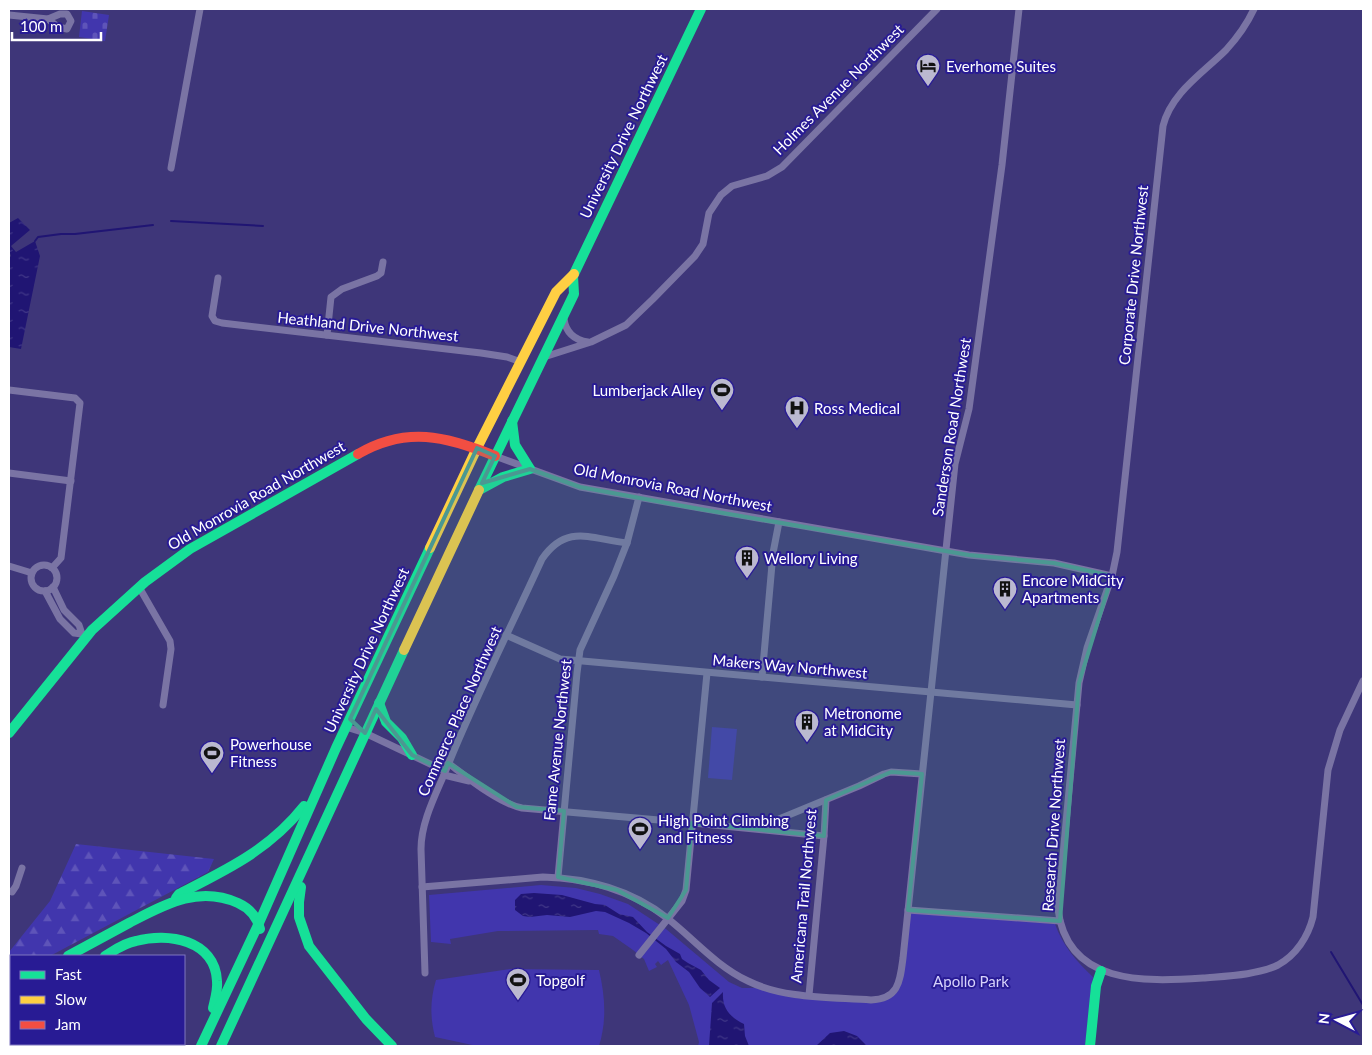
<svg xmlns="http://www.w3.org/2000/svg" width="1372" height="1055" font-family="Lato,sans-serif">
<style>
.green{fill:#4136ad}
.forest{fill:url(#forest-firs)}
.cemetery{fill:url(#cemetery-stones)}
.water{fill:url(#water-ripples)}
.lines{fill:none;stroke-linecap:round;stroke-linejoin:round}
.stream{stroke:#201573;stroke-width:2}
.street{stroke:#7a74a4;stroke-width:7}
.fast{stroke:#16e098;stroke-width:10}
.slow{stroke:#ffcf43;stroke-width:10}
.jam{stroke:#f24e42;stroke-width:10}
.marked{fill:#4b9892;fill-opacity:0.2;stroke:#4b9892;stroke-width:4;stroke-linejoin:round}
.labels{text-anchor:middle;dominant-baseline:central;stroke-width:4;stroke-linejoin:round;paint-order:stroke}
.poi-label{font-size:15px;fill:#fff;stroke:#281b94;text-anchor:start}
.street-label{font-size:15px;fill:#fff;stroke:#281b94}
.park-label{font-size:15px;fill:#d7d3fb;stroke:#281b94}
</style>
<defs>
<pattern id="forest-firs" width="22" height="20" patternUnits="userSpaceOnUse" patternTransform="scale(1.25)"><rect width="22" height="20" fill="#4136ad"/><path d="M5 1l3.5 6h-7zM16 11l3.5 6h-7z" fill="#5e54b9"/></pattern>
<pattern id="cemetery-stones" width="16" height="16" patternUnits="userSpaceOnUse" patternTransform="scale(1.25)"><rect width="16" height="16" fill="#4136ad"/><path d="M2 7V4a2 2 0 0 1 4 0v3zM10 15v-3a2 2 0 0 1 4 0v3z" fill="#5e54b9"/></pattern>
<pattern id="water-ripples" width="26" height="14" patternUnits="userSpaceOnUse" patternTransform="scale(1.25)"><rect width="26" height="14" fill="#201573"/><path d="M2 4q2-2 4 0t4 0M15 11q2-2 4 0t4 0" fill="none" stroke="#413888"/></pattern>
</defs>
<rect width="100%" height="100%" fill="#3e3679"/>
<g class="green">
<polygon points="712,727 737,729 732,780 708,778"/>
<path d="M541,885L576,888L600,894L628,904L666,929L729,982L742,988H767L871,1000L896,989L908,910L1055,924C1063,946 1076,961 1093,977L1085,1046H698L699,1042L689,1005L668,960L661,965L658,961L655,964L657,967L649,971L644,959L633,950L613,936L599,934L598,930L498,931L450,939L451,944L431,942L429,895Z"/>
<path d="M510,969L599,970C605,996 607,1020 599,1046H477L435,1037C430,1017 430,1000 436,980Z"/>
</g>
<polygon class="forest" points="76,844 214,859 208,872 50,956 11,956 11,976 9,978 9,952 50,901"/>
<polygon class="cemetery" points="82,11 109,15 105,41 79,37"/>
<g class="water">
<polygon points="18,218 30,230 11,246 16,252 35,241 40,256 21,349 9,347 9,258 11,256 9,250 9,223"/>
<polygon points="534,893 562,895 595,904 605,905 619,914 633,917 647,932 666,946 680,954 682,959 688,963 701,970 709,980 720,988 710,997 700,988 689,972 676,962 666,949 646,933 629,923 605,912 596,911 570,917 547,915 530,917 523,916 515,910 515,900 521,894"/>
<path d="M723,992C722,1009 730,1017 744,1024L745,1036L749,1046H709L712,1003Z"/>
<polygon points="844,1031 857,1036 867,1046 816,1046 830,1033"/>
</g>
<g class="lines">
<g class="stream">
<polyline points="171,221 263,226"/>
<polyline points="35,241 38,237 61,234 75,234 153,225"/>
<polyline points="1331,952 1363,1005"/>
</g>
<g class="street">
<path d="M1254,9C1247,24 1237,38 1226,50C1203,73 1171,93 1163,126L1117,552L1112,576L1087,648L1079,683L1058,909C1067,985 1144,982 1203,978C1226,976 1258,975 1278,965C1296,955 1308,937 1313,917L1328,770L1340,730L1363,681"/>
<polygon points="60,14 67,14 71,21 67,29 58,27 48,19"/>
<polyline points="9,15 48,19"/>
<polyline points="171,168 200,9"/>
<polyline points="218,278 212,316 215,321 222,323 481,353 507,357 521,362"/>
<path d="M564,319C566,333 574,340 588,342"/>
<polyline points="327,335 331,297 342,289 377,276 381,273 383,262"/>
<polyline points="544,357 591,342 626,325 653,299 695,256 703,244 709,213 721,195 732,186 767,176 782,167 937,9"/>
<polyline points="9,390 75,398 80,403 61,558 52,568"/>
<polyline points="495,456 580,487 969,555 1054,563 1112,576"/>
<polyline points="9,473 71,481"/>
<circle cx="44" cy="578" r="13"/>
<polyline points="9,566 32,573"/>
<polyline points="53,587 64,610 79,625 82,634 86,638"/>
<polyline points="139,587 170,641 171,649 163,705"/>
<polyline points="45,591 60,619 74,633 82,634"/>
<polyline points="506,635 560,659 1077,705"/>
<polyline points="762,677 773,553 779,522"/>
<polyline points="346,727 365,733 445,771"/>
<path d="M448,763C468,778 498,803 522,808L693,823L824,836"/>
<polyline points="444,775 469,781"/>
<polyline points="757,828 859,786 884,774 891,772 922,774"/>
<polyline points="558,877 577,673 580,650 614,576 627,543 639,497"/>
<path d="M422,887L543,877C587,878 632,890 667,918C694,939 716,966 748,981C784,999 831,997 871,1000C899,999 900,981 903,958L955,464L969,409L1002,165L1019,9"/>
<polyline points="9,891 12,892 16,886 22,868"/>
<polyline points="908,910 1060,921"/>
<polyline points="639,955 682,901 686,890 707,673"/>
<path d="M425,973L421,849C421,822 436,794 446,770C475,698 510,629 542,559C567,523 591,539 627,543"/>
<polyline points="809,995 824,836 826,800"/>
</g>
<g class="fast">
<polyline points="574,274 701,9"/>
<polyline points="479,490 503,477 530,469 515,445 512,421"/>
<polyline points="479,490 574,294 573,276"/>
<polyline points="379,703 386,722 402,738 412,755"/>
<polyline points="9,733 92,630 145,582 190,549 358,454"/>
<polyline points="301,887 299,902 299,917 309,946 366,1019 392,1046"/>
<path d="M176,898L179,894C228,869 269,850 304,806"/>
<path d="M68,956C88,945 109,934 129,923C164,905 198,885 238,903C249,908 257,917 260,929"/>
<path d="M105,956C115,950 124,943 136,941C168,932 215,940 217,981C218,990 215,999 213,1008"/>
<polyline points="9,988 11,987"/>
<polyline points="133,1044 142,1046"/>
<polyline points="201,1046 259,923 336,748 430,548"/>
<polyline points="221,1046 404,650"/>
<polyline points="1090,1046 1096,986 1101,971"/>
</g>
<g class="slow">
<polyline points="430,548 477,448 556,292 574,274"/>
<polyline points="404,650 479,490"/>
<polyline points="22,1044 97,1046"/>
</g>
<g class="jam">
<path d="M358,454C406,426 446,436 495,456"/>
<polyline points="9,1043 11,1043"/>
</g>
</g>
<path class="marked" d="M477,448L495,456L482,483L530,469L580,487L700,509L969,555L1054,563L1112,576L1079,683L1060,921L908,910L922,774L891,772L826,800L824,836L692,823L686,890L668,918L617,890L558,877L564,811L517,807L448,763L445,771L412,755L376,709L365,733L350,719Z"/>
<defs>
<symbol id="hotel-pin" viewBox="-11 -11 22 30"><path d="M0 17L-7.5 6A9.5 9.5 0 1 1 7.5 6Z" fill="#bbb9d0" stroke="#281b94"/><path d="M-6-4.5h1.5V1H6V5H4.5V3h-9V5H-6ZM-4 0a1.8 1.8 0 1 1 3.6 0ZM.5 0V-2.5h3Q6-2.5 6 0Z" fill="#111"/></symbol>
<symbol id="stadium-pin" viewBox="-11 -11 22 30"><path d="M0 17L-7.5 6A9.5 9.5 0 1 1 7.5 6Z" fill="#bbb9d0" stroke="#281b94"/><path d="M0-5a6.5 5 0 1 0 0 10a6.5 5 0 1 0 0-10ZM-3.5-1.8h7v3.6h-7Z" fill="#111"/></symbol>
<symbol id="hospital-pin" viewBox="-11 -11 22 30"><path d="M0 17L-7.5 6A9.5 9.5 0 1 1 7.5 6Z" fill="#bbb9d0" stroke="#281b94"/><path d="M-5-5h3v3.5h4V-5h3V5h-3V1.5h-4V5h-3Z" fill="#111"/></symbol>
<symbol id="building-pin" viewBox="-11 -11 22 30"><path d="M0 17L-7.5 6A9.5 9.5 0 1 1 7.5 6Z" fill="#bbb9d0" stroke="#281b94"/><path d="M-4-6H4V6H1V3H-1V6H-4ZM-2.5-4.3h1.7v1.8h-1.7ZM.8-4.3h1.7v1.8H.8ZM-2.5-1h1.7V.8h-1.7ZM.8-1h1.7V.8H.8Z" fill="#111"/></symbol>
</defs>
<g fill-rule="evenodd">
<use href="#hotel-pin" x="914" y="52" width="28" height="38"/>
<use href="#stadium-pin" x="708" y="376" width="28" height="38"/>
<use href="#hospital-pin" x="783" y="394" width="28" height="38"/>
<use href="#building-pin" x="733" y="544" width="28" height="38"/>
<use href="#building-pin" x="991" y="575" width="28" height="38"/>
<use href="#building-pin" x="793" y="708" width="28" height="38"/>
<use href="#stadium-pin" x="198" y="739" width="28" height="38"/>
<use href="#stadium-pin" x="626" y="815" width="28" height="38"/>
<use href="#stadium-pin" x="504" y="966" width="28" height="38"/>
</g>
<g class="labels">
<g class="poi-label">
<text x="946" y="66">Everhome Suites</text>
<text x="704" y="390" text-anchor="end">Lumberjack Alley</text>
<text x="814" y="408">Ross Medical</text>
<text x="764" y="558">Wellory Living</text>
<text x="1022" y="580">Encore MidCity<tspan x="1022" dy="17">Apartments</tspan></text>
<text x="824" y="713">Metronome<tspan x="824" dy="17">at MidCity</tspan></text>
<text x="230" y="744">Powerhouse<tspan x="230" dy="17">Fitness</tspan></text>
<text x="658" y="820">High Point Climbing<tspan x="658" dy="17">and Fitness</tspan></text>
<text x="536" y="980">Topgolf</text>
</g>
<g class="street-label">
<text transform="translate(838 89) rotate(-45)">Holmes Avenue Northwest</text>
<text transform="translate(623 136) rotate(-64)">University Drive Northwest</text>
<text transform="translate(1133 275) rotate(-84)">Corporate Drive Northwest</text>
<text transform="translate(368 326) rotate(6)">Heathland Drive Northwest</text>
<text transform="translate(951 427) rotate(-81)">Sanderson Road Northwest</text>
<text transform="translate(673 487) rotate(11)">Old Monrovia Road Northwest</text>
<text transform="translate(256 495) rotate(-30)">Old Monrovia Road Northwest</text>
<text transform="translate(366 650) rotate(-65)">University Drive Northwest</text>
<text transform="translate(790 666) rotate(5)">Makers Way Northwest</text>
<text transform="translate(459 711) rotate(-66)">Commerce Place Northwest</text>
<text transform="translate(557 740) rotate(-84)">Fame Avenue Northwest</text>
<text transform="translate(1053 825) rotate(-86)">Research Drive Northwest</text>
<text transform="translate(803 896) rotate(-85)">Americana Trail Northwest</text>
</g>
<g class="park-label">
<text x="971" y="981">Apollo Park</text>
</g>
</g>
<rect width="1372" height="1055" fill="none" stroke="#ffffff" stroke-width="20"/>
<rect x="10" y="955" width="175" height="90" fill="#281b94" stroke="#7e76bf"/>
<rect x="20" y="971" width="25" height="8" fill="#16e098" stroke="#7e76bf"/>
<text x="55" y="980" font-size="15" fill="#ffffff">Fast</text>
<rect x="20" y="996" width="25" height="8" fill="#ffcf43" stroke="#7e76bf"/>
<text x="55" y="1005" font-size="15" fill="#ffffff">Slow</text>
<rect x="20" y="1021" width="25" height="8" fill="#f24e42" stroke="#7e76bf"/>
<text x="55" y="1030" font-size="15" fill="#ffffff">Jam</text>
<g transform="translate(1337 1020) rotate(276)" stroke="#281b94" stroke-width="4" paint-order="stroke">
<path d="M0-4L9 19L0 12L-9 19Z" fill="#ffffff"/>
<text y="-8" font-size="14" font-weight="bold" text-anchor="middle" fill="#ffffff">N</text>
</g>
<path d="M12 32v8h89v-8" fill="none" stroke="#ffffff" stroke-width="2.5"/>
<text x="20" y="32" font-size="15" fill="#ffffff" stroke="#281b94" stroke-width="4" paint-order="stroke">100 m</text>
</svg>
